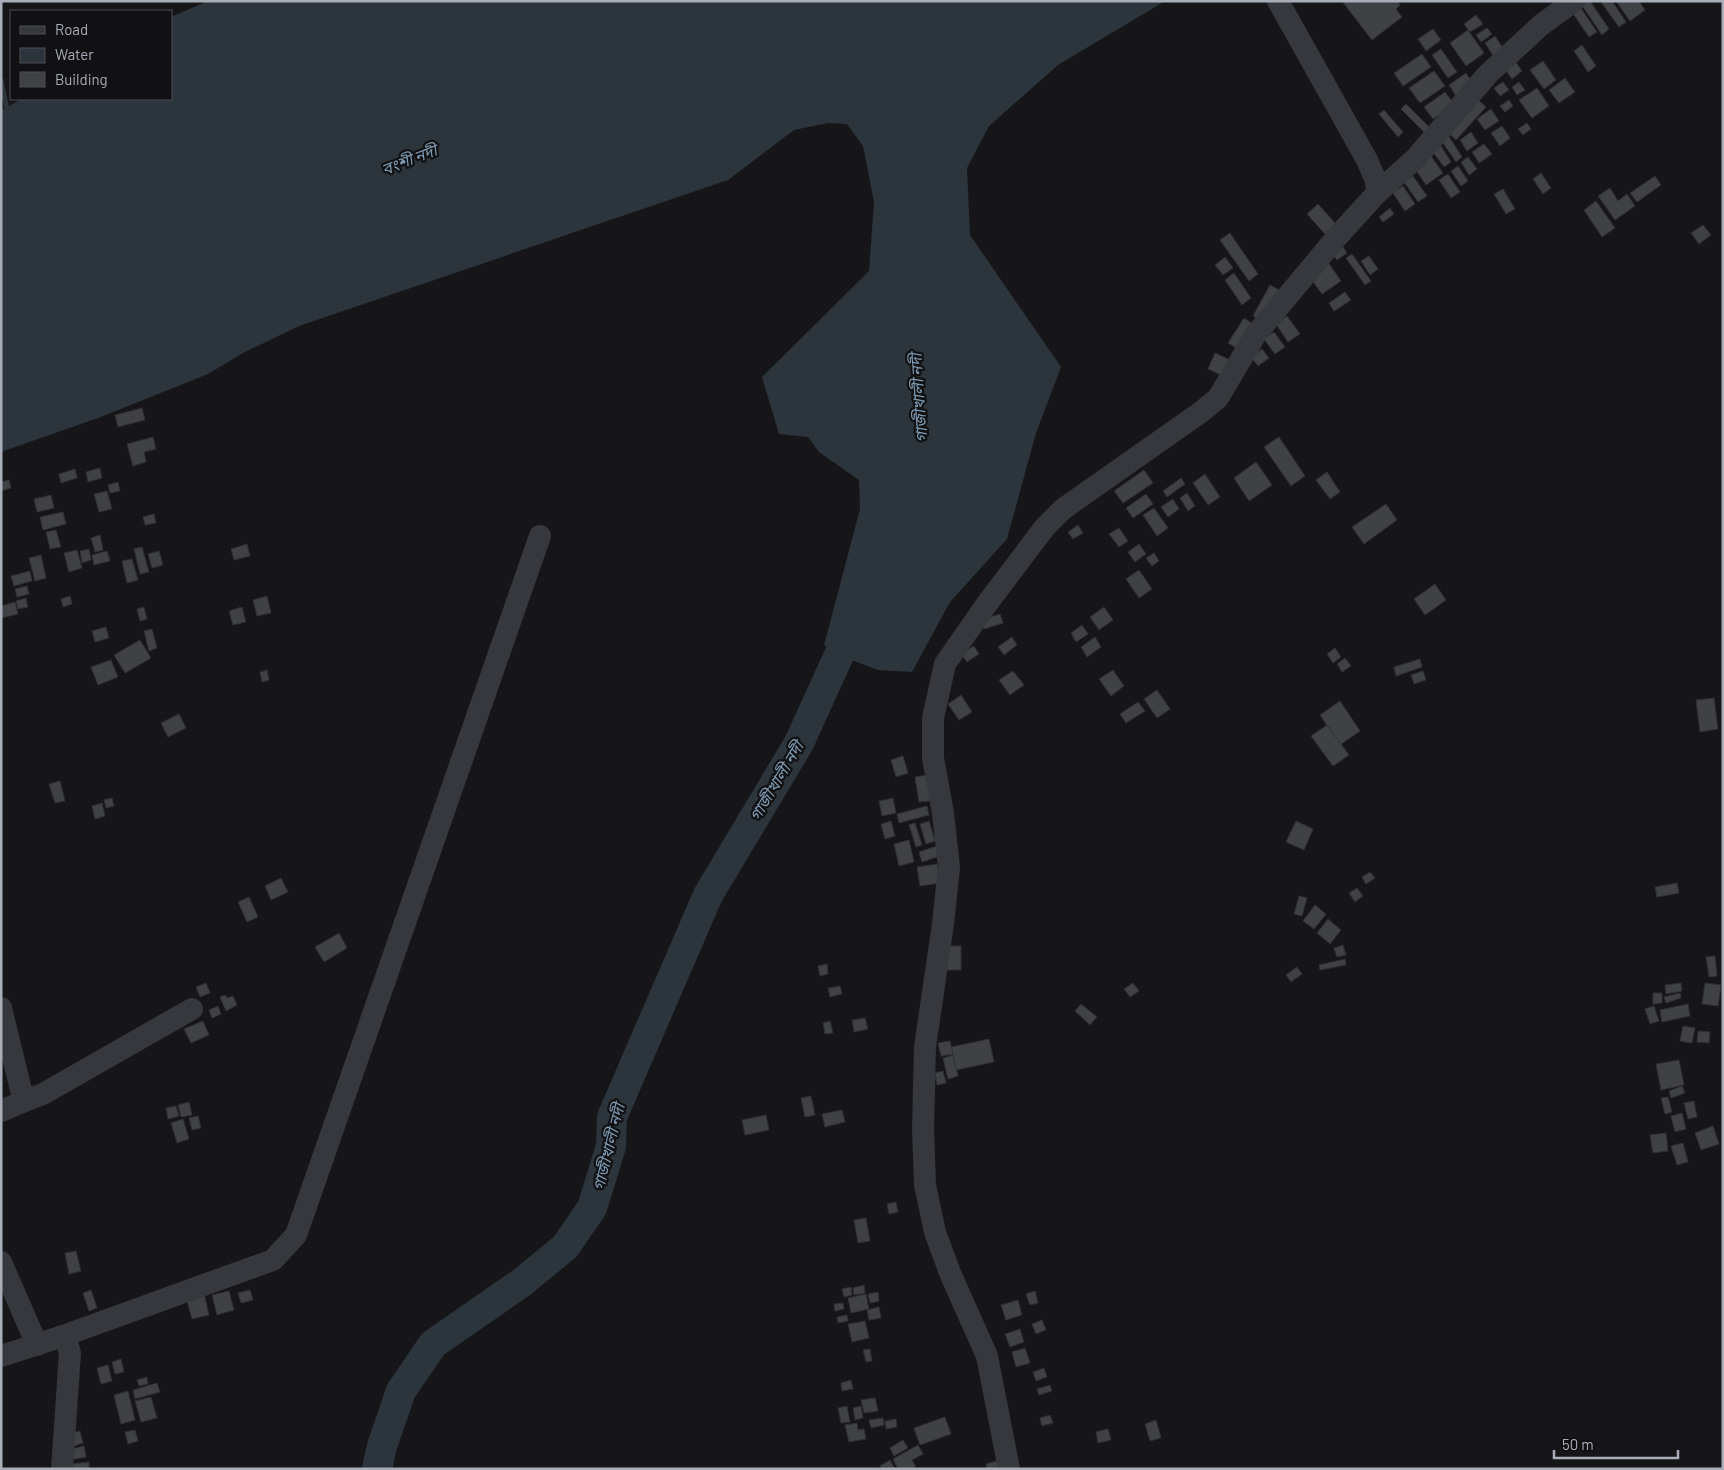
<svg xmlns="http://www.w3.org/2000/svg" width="1724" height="1470" font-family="Barlow,'Noto Sans Bengali',sans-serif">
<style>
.water{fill:#2c353c}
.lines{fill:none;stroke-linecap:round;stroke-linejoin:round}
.stream{stroke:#2c353c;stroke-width:5}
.river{stroke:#2c353c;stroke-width:30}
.building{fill:#404145;stroke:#303034}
.minor{stroke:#37383d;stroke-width:22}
.labels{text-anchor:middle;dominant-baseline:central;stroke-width:4.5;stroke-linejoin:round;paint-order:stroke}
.water-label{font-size:16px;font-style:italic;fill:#7f9bb3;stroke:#111113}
</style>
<rect width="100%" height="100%" fill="#161618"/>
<polygon class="water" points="208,1 1165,1 1058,65 989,126 967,168 970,235 1061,367 1036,433 1007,539 950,602 912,672 878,670 839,655 824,645 860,509 859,480 819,452 808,437 779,434 762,377 869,271 874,202 863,146 847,124 828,123 794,130 728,180 299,326 243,353 208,374 98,418 1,452 1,109 6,108 21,99 171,99 171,17"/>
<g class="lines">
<polyline class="stream" points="1,80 8,114"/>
<polyline class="river" points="377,1469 382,1446 401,1391 433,1344 521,1283 565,1247 592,1208 611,1146 612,1117 708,895 799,743 839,655 860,621"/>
</g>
<g class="building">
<polygon points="1342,1 1397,1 1400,5 1396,9 1402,17 1372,40"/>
<polygon points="1585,1 1590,1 1609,29 1602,35 1581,4"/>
<polygon points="1612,1 1626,22 1619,27 1601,2"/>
<polygon points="1616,1 1639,1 1645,10 1630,21"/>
<polygon points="1578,4 1597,32 1589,37 1570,9"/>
<polygon points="1476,15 1483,24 1470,32 1464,24"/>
<polygon points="1487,28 1492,34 1481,42 1476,35"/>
<polygon points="1433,29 1441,40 1426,51 1418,39"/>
<polygon points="1468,30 1484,53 1466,66 1450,43"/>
<polygon points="1495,36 1504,50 1494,57 1485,43"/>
<polygon points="1582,45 1596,66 1588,72 1574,51"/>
<polygon points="1441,49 1457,72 1448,78 1432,55"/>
<polygon points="1422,54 1431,67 1403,86 1394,73"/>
<polygon points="1515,61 1522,71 1512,79 1504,68"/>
<polygon points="1543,61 1556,80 1544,89 1530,70"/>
<polygon points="1434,71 1445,86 1420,103 1409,88"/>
<polygon points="1466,73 1473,84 1456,96 1449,85"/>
<polygon points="1565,78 1575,92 1559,103 1549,90"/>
<polygon points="1503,82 1509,90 1500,96 1494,88"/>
<polygon points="1519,82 1525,90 1517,95 1512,87"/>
<polygon points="1537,88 1549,106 1532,118 1519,100"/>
<polygon points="1445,92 1454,104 1433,119 1424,107"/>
<polygon points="1477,99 1486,107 1456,140 1447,132"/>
<polygon points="1509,100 1513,106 1505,112 1500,106"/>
<polygon points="1406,104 1429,127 1425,133 1401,109"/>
<polygon points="1491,109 1499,121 1485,130 1477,119"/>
<polygon points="1384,110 1403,132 1398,137 1379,114"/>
<polygon points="1527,123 1531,129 1523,135 1518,129"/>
<polygon points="1502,126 1510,138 1500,146 1491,133"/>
<polygon points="1471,132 1478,143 1467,151 1460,140"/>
<polygon points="1448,135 1462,157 1456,162 1441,140"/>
<polygon points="1484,144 1492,154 1479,163 1472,152"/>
<polygon points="1441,146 1451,162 1444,167 1433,152"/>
<polygon points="1431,156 1443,173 1426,185 1414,167"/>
<polygon points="1468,157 1477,169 1469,175 1461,162"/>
<polygon points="1458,166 1468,181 1461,186 1451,171"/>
<polygon points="1541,173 1551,188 1543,194 1533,179"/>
<polygon points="1448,174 1460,192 1451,198 1439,180"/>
<polygon points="1413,176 1427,196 1418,202 1404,182"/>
<polygon points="1655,176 1661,185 1637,202 1630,193"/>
<polygon points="1403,186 1415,204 1405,211 1393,193"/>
<polygon points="1610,188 1618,201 1627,194 1635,206 1615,220 1598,196"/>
<polygon points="1503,189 1515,209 1506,214 1494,194"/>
<polygon points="1596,201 1615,228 1602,237 1584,210"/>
<polygon points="1318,204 1336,224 1325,234 1307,214"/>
<polygon points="1390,208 1394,214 1383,222 1379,217"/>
<polygon points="1703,225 1711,235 1699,244 1691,233"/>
<polygon points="1230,233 1258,274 1249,281 1220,240"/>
<polygon points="1341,244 1347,253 1337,260 1330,251"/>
<polygon points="1352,254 1371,281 1365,285 1346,258"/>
<polygon points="1369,256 1378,269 1370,275 1361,261"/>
<polygon points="1225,257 1233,268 1223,275 1215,265"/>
<polygon points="1325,258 1341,281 1322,294 1306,272"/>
<polygon points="1234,273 1251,298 1242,305 1225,280"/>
<polygon points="1270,285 1279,290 1261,321 1253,316"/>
<polygon points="1345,292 1351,300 1334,311 1329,303"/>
<polygon points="1287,316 1300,334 1288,342 1276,324"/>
<polygon points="1244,318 1254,325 1238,349 1228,343"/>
<polygon points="1274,332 1285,347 1275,354 1264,339"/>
<polygon points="1262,349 1269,358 1258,366 1251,357"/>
<polygon points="1215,353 1230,360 1223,376 1208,369"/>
<polygon points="142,408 145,420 118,427 115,415"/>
<polygon points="153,437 156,449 144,452 146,462 133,466 127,444"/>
<polygon points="1279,437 1305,476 1291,486 1264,447"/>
<polygon points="1256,462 1272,485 1249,501 1234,478"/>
<polygon points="100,468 102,478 88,482 86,472"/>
<polygon points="75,469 77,478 61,483 59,474"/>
<polygon points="1144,470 1153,483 1123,503 1114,491"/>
<polygon points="1327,472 1340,492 1330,499 1316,480"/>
<polygon points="1205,474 1220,497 1208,505 1193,483"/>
<polygon points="1181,478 1185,484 1167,497 1163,491"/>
<polygon points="9,480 11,488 1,491 1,482"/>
<polygon points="118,482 120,491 110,493 108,485"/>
<polygon points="107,491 112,509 99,512 94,494"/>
<polygon points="1187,493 1195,506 1188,511 1180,498"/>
<polygon points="1146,494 1153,504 1133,518 1126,508"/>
<polygon points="51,495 54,508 37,512 34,499"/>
<polygon points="1173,499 1179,509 1168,517 1161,507"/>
<polygon points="1386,504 1397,520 1364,544 1352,527"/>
<polygon points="1154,508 1168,528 1157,536 1143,515"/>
<polygon points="63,512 66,524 43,530 40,517"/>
<polygon points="154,514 156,523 145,525 143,517"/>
<polygon points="1078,525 1083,533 1073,539 1068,532"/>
<polygon points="1119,528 1128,541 1119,547 1109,534"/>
<polygon points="56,530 61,547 50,549 46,532"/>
<polygon points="100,535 103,550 95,552 91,538"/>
<polygon points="247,544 250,556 234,560 231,549"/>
<polygon points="1139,544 1146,554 1135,562 1128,552"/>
<polygon points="142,547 149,572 140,574 134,549"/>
<polygon points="89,549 91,560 82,563 80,551"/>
<polygon points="77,550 82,568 69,572 64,553"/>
<polygon points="107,551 110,561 94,565 92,555"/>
<polygon points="159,551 163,565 152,568 148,554"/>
<polygon points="1154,553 1159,561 1152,566 1146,558"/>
<polygon points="41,555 46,578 35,581 29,558"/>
<polygon points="132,559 138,580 127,583 122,561"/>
<polygon points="1139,570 1152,589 1139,598 1126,579"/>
<polygon points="30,571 32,581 14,586 11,576"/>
<polygon points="1435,584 1446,600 1425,615 1414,599"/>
<polygon points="27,586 29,594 17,597 15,589"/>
<polygon points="70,596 72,604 63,607 61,599"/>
<polygon points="267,596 271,613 257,616 253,600"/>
<polygon points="26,598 28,607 18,609 16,601"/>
<polygon points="15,602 18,614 1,618 1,606"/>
<polygon points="144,607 147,619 140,621 137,609"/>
<polygon points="242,607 246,622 233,625 229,611"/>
<polygon points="1104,607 1113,620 1099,630 1090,617"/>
<polygon points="1000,614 1003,623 984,629 981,620"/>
<polygon points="1082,625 1088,634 1076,642 1071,633"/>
<polygon points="106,627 109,638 95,642 92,631"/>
<polygon points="152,629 157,648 149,651 144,631"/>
<polygon points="1012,637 1017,645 1004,655 998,647"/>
<polygon points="1095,637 1101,647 1087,657 1081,647"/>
<polygon points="140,640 151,658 125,673 114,655"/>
<polygon points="974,646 979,654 967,662 961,654"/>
<polygon points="1335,648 1341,657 1333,663 1327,654"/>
<polygon points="1345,658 1351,666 1342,672 1337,664"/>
<polygon points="1420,659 1422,667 1396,676 1394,667"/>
<polygon points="111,660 118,677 98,685 91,667"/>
<polygon points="267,670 269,680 262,682 260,672"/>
<polygon points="1113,670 1124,686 1111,696 1099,679"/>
<polygon points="1013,671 1024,685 1010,695 999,680"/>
<polygon points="1423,671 1426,680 1414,684 1411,675"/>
<polygon points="1157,690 1170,709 1157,718 1144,699"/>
<polygon points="961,695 972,712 959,720 948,704"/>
<polygon points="1714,698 1718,729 1700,732 1696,700"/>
<polygon points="1340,701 1360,731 1340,745 1320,715"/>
<polygon points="1138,702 1145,711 1126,723 1120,714"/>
<polygon points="179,714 186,728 168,737 161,723"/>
<polygon points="1327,725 1349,755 1333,766 1311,736"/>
<polygon points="903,756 908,773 896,777 891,760"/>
<polygon points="936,774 939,800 919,802 915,777"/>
<polygon points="60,781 65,801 55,803 49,784"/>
<polygon points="112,798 114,806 106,808 104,800"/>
<polygon points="893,798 896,813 882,816 879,801"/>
<polygon points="102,803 105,816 95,819 92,806"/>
<polygon points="927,806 929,815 899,823 897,814"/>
<polygon points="891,821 895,836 885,839 881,824"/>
<polygon points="929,821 935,841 926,844 920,824"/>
<polygon points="1296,821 1313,829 1304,850 1286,842"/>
<polygon points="915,823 922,845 916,847 909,825"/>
<polygon points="909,840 914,862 899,866 894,844"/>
<polygon points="940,845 943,855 922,862 919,852"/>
<polygon points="937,864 940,883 920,886 917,867"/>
<polygon points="1370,872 1375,878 1366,884 1362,877"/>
<polygon points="281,878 288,892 271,900 265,886"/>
<polygon points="1677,883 1679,893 1657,897 1655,887"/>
<polygon points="1357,888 1363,896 1355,902 1349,893"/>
<polygon points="1299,896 1307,898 1302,916 1294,914"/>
<polygon points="249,897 258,917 247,922 238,902"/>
<polygon points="1315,905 1326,914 1314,929 1303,921"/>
<polygon points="1328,919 1341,930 1330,944 1317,933"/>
<polygon points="339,933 347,948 324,962 315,947"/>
<polygon points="1343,945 1346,955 1337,957 1334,948"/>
<rect x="946" y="946" width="15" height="24"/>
<polygon points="1715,956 1717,976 1709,977 1706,957"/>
<polygon points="1345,959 1346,965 1320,970 1319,965"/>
<polygon points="827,964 828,974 820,976 818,966"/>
<polygon points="1297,967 1302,974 1291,982 1286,975"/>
<polygon points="206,983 210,993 200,997 196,987"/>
<polygon points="1133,983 1139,991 1130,997 1124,989"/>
<polygon points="1681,983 1682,991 1666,994 1665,985"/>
<polygon points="1705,983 1721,985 1718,1006 1702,1004"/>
<polygon points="840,986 842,994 830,997 828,988"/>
<polygon points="1653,993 1662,993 1662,1003 1653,1004"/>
<polygon points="1680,993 1681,998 1666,1003 1664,997"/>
<polygon points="225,995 227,998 233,996 237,1005 226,1011 220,997"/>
<polygon points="1081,1004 1097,1017 1090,1025 1075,1011"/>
<polygon points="1688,1004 1690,1016 1662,1022 1660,1010"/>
<polygon points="218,1006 221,1014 212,1018 209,1010"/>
<polygon points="1654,1006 1659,1021 1650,1024 1645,1009"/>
<polygon points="865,1018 868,1029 854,1032 852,1020"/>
<polygon points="203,1021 209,1035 191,1043 184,1029"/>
<polygon points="830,1021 833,1033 825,1034 823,1023"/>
<polygon points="1683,1026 1695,1028 1692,1043 1680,1041"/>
<polygon points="1698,1031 1710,1032 1709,1043 1697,1042"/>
<polygon points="989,1039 994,1062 956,1070 951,1047"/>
<polygon points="950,1041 953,1054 941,1056 938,1043"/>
<polygon points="953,1055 958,1076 948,1079 943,1058"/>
<polygon points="1679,1060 1684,1085 1661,1090 1656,1064"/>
<polygon points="943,1071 946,1083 937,1085 935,1073"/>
<polygon points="1682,1086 1685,1093 1671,1098 1669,1091"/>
<polygon points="811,1096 815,1115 805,1117 801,1098"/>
<polygon points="1668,1097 1672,1112 1665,1114 1661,1098"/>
<polygon points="1694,1101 1697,1117 1688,1119 1684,1103"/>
<polygon points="189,1102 192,1115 181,1117 178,1105"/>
<polygon points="176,1106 179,1116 168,1119 166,1108"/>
<polygon points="842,1110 845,1122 825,1127 822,1114"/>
<polygon points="1682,1113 1686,1129 1675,1132 1671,1116"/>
<polygon points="766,1115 769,1130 745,1135 742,1120"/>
<polygon points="198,1116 201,1128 192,1130 189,1118"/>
<polygon points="183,1119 189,1139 177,1143 171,1123"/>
<polygon points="1713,1126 1719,1144 1701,1150 1695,1133"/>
<polygon points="1666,1133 1668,1151 1653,1153 1650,1135"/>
<polygon points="1683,1143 1688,1162 1677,1165 1671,1146"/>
<polygon points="896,1202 898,1212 889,1214 887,1204"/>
<polygon points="866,1218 870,1241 858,1243 854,1220"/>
<polygon points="76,1251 81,1271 69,1274 65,1253"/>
<polygon points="864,1285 865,1293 854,1295 853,1288"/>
<polygon points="851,1287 852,1295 844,1297 842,1289"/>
<polygon points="91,1290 97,1308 89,1311 83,1293"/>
<polygon points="250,1290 253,1300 241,1303 238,1293"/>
<polygon points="229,1291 234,1310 217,1315 212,1295"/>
<polygon points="1035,1291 1038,1303 1030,1305 1026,1294"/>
<polygon points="878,1292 879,1301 870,1303 868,1294"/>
<polygon points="204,1293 209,1315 192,1319 186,1297"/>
<polygon points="866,1294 869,1309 851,1313 848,1298"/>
<polygon points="1018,1300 1022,1315 1006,1320 1001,1305"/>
<polygon points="843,1303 844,1309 835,1311 834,1304"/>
<polygon points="879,1307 881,1318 869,1320 867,1310"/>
<polygon points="847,1315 848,1321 838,1323 837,1317"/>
<polygon points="1042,1320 1046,1330 1036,1334 1032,1324"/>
<polygon points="865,1321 869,1338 852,1342 848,1324"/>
<polygon points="1020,1329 1024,1342 1010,1347 1005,1334"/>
<polygon points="1025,1348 1030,1363 1016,1367 1012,1352"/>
<polygon points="870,1349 872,1361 866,1362 863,1350"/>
<polygon points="121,1359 124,1372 115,1374 112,1362"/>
<polygon points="108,1365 112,1381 101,1384 97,1368"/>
<polygon points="1044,1368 1047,1377 1036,1381 1033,1372"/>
<polygon points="147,1377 148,1384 139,1386 137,1380"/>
<polygon points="851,1380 853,1389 842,1391 841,1383"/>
<polygon points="157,1383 160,1392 135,1399 133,1390"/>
<polygon points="1050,1385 1052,1391 1039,1395 1037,1389"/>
<polygon points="128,1391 135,1420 121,1424 114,1395"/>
<polygon points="151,1397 157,1418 141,1422 135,1401"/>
<polygon points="875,1398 878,1411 864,1413 861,1400"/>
<polygon points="847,1406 850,1422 841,1423 838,1408"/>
<polygon points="861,1406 863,1418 855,1420 853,1408"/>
<polygon points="1050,1415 1053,1423 1042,1426 1040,1418"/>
<polygon points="945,1417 951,1434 920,1445 914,1428"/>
<polygon points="883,1418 884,1425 871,1428 869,1420"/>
<polygon points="896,1419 897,1427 886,1429 885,1421"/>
<polygon points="1156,1420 1161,1438 1150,1441 1145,1424"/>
<polygon points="857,1423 858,1430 864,1429 866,1439 849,1442 845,1425"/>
<polygon points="1108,1429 1111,1440 1098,1443 1096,1432"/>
<polygon points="135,1430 138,1441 128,1444 125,1432"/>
<polygon points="80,1431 83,1443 74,1446 71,1433"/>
<polygon points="903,1440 908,1448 894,1456 890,1448"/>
<polygon points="918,1445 923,1454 912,1460 916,1467 912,1469 898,1469 893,1459"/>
<polygon points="84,1446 86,1457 70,1460 68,1450"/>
<polygon points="890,1460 895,1469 882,1469 880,1466"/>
<polygon points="1000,1460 1002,1469 987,1469 986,1464"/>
<polygon points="89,1462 89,1469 71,1469 71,1464"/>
</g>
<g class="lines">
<g class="minor">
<polyline points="1377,193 1416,158 1488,74 1541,25 1574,1"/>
<polyline points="1,1008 21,1090 27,1100 43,1094 192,1009"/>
<polyline points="1,1111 27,1100"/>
<polyline points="1,1262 37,1345"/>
<polyline points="60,1337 67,1343 70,1353 62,1469"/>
<polyline points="1,1356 60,1337 273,1260 296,1235 540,536"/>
<polyline points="1009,1469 987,1356 950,1273 935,1232 925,1185 923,1129 925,1047 943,924 949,867 943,813 933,758 933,718 945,664 986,605 1045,527 1063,509 1201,412 1218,398 1256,334 1336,238 1377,193 1376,181 1367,160 1278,1"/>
</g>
</g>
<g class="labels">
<g class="water-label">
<text transform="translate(409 159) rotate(-21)">বংশী নদী</text>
<text transform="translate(918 398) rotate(-94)">গাজীখালী নদী</text>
<text transform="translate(776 781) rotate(-59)">গাজীখালী নদী</text>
<text transform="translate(608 1147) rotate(-76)">গাজীখালী নদী</text>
</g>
</g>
<rect width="1724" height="1470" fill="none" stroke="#a8adb8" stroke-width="5"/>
<rect x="10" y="10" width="162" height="90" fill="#111113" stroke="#4d4f55"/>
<rect x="20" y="26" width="25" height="8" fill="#37383d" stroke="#4d4f55"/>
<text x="55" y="35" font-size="15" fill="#a8adb8">Road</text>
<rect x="20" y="48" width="25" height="15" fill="#2c353c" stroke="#4d4f55"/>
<text x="55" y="60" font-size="15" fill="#a8adb8">Water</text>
<rect x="20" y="72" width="25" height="15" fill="#404145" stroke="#4d4f55"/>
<text x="55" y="85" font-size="15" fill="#a8adb8">Building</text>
<path d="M1554 1450v8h124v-8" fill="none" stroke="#a8adb8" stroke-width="2.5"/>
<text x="1562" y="1450" font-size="15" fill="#a8adb8" stroke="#111113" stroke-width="4" paint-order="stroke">50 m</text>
</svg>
